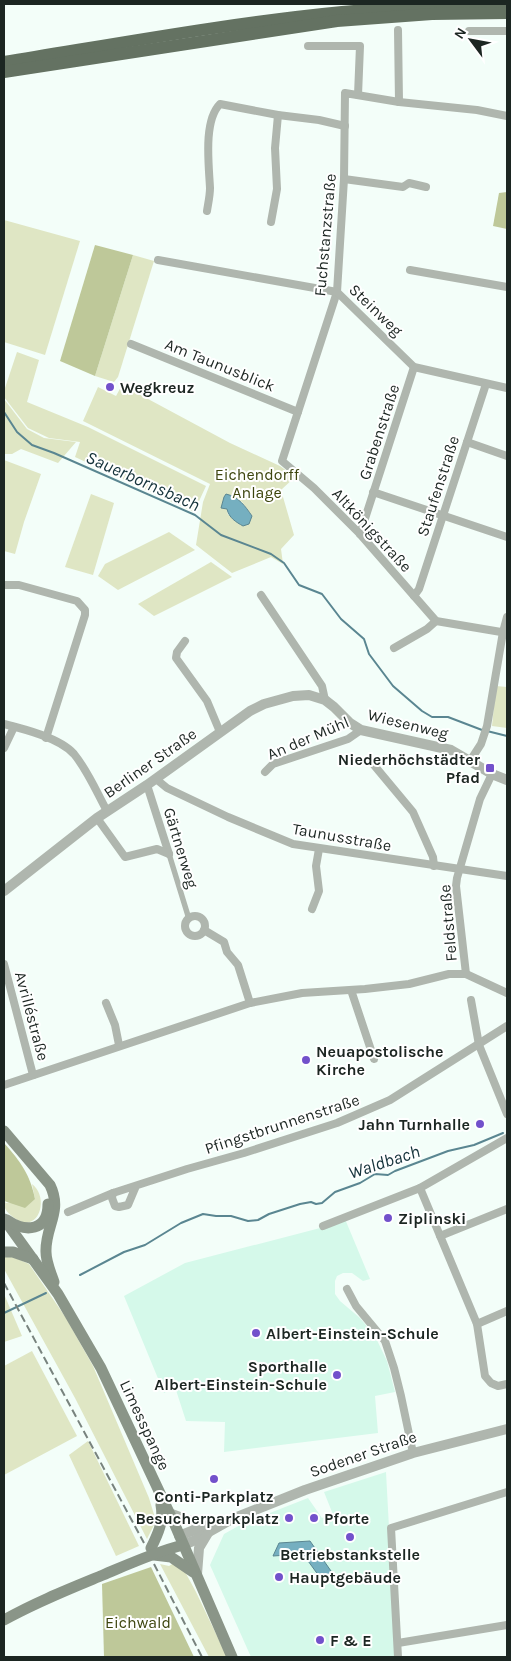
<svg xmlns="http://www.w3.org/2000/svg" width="511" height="1661" font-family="Karla,sans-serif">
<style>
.built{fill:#d5f9ea}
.green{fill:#dfe6c4;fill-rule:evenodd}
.forest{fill:#bec899}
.water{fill:#75afc0;stroke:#5a8691}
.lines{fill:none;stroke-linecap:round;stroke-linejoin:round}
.stream{stroke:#5a8691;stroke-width:2}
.pedestrian{stroke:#afb6ae;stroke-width:5.5}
.minor{stroke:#afb6ae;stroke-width:8}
.tertiary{stroke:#afb6ae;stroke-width:10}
.secondary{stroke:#8a9588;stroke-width:11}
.trunk{stroke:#647262;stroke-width:12}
.rail{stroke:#78837e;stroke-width:2;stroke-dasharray:8 4;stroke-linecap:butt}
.poi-dot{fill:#7251cb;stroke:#fff;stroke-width:2}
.labels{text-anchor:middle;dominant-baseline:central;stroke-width:4;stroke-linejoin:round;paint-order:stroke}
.street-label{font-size:16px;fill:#1c2622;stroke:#fff}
.poi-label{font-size:16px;font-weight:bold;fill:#1c2622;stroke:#fff;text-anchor:start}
.park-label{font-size:16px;fill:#3d450e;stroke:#fff}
.water-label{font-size:18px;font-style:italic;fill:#14323a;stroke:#fff}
</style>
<rect width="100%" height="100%" fill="#f3fef9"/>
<g class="built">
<polygon points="345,1219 370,1279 363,1281 352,1273 343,1273 337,1276 335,1281 335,1294 340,1301 360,1318 375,1336 387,1361 395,1392 375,1396 378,1433 224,1452 225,1422 186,1421 175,1387 164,1393 124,1296 185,1263 324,1227"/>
<polygon points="386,1472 396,1657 251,1657 210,1565 224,1534 242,1524 308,1498 322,1518 332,1512 324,1492"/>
</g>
<g class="green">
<polygon points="4,220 80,241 45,355 4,342"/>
<polygon points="133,255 154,261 118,377 114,382 95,376"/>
<polygon points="17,352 39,360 27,402 88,427 206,486 194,512 75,457 80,442 49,438 28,428 4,397 4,391"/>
<path d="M122,385L230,443L280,466L295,477L281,490L294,535L281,549L283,564L271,557L232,573L196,545L203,502L210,484L83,421L98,387L116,396ZM233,496L242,502L252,516L228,515L227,509L221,508Z"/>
<polygon points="4,399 27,429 44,438 76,442 58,463 21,449 12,454 4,454"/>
<polygon points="4,460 41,474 24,522 15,554 4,551"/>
<polygon points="91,494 114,503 93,575 65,567"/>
<polygon points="169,532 195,550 118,590 98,576 105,564"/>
<polygon points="211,562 232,577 154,616 138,604"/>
<polygon points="496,686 507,687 507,728 492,726"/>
<path d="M32,1184C50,1197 39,1237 13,1217C7,1212 4,1210 4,1201L6,1203L35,1199Z"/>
<polygon points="11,1256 29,1264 66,1318 93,1366 149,1498 156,1521 147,1539 75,1398 4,1269 4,1257"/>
<polygon points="4,1294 22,1336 4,1342"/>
<polygon points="32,1351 77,1436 4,1475 4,1366"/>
<polygon points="88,1441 139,1546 116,1556 69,1455"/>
<polygon points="174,1563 183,1568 196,1592 227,1657 209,1657 160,1564 169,1566"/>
</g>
<g class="forest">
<polygon points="507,192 507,229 493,226 499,193"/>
<polygon points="95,245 133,255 95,376 60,361"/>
<path d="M4,1143C20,1161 30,1174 35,1199L25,1208L4,1201Z"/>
<polygon points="151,1567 194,1657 104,1657 102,1584"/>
</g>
<g class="water">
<path d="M226,494C239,497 245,506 252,516L249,524L243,526C236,522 229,518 227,509L221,508L224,497Z"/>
<polygon points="310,1541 331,1571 324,1583 303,1554 273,1556 279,1543"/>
</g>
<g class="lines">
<g class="stream">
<polyline points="4,412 17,432 32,445 54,453 195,515 221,535 271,554 284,563 299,585 322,594 341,619 364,639 369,654 393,686 422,711 432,717 448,717 482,730"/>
<polyline points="487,731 507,736"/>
<polyline points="80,1275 124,1252 145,1245 181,1223 203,1214 216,1216 231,1216 248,1221 258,1220 269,1214 300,1204 311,1202 316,1204 322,1203 335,1192 360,1183 375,1174 388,1175 395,1171 448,1151 474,1145 503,1133"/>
<polyline points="4,1313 46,1293"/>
</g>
<polyline class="pedestrian" points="169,854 189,919"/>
<g class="minor">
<polyline points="398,30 399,102"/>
<polyline points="469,31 507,31"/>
<polyline points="308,46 360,46 358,95"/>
<polyline points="507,116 477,110 399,102 345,93 344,179 337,292 282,461 314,488 360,534 436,621 507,633"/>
<polyline points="344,179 403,187 409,183 426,187"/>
<path d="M207,211C208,204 210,196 210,188C209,166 203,121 220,104L278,115L319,120L345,126"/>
<polyline points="271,222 277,189 275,148 278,115"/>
<polyline points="158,260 337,292 414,367 507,388"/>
<polyline points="410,270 507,287"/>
<polyline points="131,344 298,412"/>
<polyline points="467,442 507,456"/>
<polyline points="373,492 507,537"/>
<polyline points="360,534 414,367"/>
<polyline points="5,585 19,585 77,601 85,610 85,615 46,738"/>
<polyline points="261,595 322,686 325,700"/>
<polyline points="414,596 419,589 486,384"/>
<polyline points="185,641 177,652 176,658 207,701 220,732"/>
<polyline points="394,648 427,629 436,621"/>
<path d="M4,724C24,729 60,738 74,754C88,771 97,793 107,811"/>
<polyline points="4,748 14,727"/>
<polyline points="470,761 481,744 487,726 503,632 507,617"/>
<polyline points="373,764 413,812 433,857 434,866"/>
<polyline points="265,772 273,764 348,739 361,730"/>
<polyline points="156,779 167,788 228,817 293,844 507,876"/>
<polyline points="147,785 169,854"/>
<polyline points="97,818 125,857 157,849 169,854"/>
<polyline points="312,909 319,891 316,866 319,849"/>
<circle cx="195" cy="926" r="10"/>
<polyline points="204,930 224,942 227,952 238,965 250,1003"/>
<polyline points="4,964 33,1075"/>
<polyline points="466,974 456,886 457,878 480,799 492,774"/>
<polyline points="351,990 374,1059"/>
<polyline points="471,1000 479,1045 507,1114"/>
<polyline points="106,1003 115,1025 119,1045"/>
<polyline points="4,1085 250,1003 302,993 365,989 409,984 449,974 466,974 507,993"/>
<polyline points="136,1186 128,1205 119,1207 115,1206 112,1198 113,1193 187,1169 244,1153 337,1123 390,1100 507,1026"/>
<polyline points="420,1188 477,1324 485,1376 491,1383 498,1386 507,1384"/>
<polyline points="68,1212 113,1193"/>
<polyline points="323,1226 420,1188 507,1138"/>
<polyline points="440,1236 507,1209"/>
<polyline points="347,1289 356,1306 385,1341 394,1368 401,1396 413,1453"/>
<polyline points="477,1324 507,1311"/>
<polyline points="398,1643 507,1625"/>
<polyline points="398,1657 391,1528 507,1492"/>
</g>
<g class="tertiary">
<polyline points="4,891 97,818 147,785 250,711 264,704 293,696 309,695 325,700 334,707 350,723 361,730 451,750 492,774 507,780"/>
<polyline points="169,1513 204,1526"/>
<polyline points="179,1536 204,1526 219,1522"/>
<polyline points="183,1545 193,1541 232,1519 305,1490 413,1453 507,1429"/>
<polyline points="197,1574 199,1548 208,1533"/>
</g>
<g class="secondary">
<path d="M4,1131L50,1185C63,1212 45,1226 46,1252C46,1262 51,1273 54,1282"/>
<polyline points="4,1219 58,1294 101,1368 175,1525 232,1657"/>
<path d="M7,1220C26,1233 48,1231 48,1204"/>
<polyline points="4,1252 13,1252 33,1259"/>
<path d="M151,1548C158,1534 164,1521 161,1505"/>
<polyline points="154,1555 171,1557 193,1572"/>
<path d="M4,1620C36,1602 69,1589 103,1575C129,1564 155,1552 183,1545"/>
</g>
<g class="trunk">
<path d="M4,62C116,44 229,23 342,12C395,7 448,5 501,4"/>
<polyline points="4,72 337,21 432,14 507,13"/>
</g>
<g class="rail">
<polyline points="4,1283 144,1543"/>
<polyline points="154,1564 202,1657"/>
</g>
</g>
<g class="poi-dot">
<circle cx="110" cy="387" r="5"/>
<rect x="485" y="763" width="10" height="10" rx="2.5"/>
<circle cx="306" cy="1060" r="5"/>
<circle cx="480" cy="1124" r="5"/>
<circle cx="388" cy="1218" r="5"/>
<circle cx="256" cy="1333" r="5"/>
<circle cx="337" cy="1375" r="5"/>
<circle cx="214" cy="1479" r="5"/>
<circle cx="289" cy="1518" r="5"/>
<circle cx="314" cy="1518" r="5"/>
<circle cx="350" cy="1537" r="5"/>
<circle cx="279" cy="1577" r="5"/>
<circle cx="320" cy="1640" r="5"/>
</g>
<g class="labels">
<g class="street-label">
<text transform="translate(325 235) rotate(-85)">Fuchstanzstraße</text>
<text transform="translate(376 310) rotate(44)">Steinweg</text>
<text transform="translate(220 365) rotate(22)">Am Taunusblick</text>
<text transform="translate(379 432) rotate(-72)">Grabenstraße</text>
<text transform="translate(438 486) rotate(-72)">Staufenstraße</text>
<text transform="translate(372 530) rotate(47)">Altkönigstraße</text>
<text transform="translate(408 724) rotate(14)">Wiesenweg</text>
<text transform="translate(308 738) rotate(-23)">An der Mühl</text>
<text transform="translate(150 763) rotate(-35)">Berliner Straße</text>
<text transform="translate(342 837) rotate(10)">Taunusstraße</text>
<text transform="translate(181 848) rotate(73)">Gärtnerweg</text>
<text transform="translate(448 923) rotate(-95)">Feldstraße</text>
<text transform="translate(32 1016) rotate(75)">Avrilléstraße</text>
<text transform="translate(282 1124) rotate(-18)">Pfingstbrunnenstraße</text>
<text transform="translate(145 1425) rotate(65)">Limesspange</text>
<text transform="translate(363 1454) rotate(-19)">Sodener Straße</text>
</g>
<g class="poi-label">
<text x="120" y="387">Wegkreuz</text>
<text x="480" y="759" text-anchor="end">Niederhöchstädter<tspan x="480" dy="18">Pfad</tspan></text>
<text x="316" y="1051">Neuapostolische<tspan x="316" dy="18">Kirche</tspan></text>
<text x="470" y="1124" text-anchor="end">Jahn Turnhalle</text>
<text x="398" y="1218">Ziplinski</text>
<text x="266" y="1333">Albert-Einstein-Schule</text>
<text x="327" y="1366" text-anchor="end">Sporthalle<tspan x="327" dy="18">Albert-Einstein-Schule</tspan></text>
<text x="214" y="1496" text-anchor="middle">Conti-Parkplatz</text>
<text x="279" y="1518" text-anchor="end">Besucherparkplatz</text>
<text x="324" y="1518">Pforte</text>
<text x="350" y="1554" text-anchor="middle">Betriebstankstelle</text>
<text x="289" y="1577">Hauptgebäude</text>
<text x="330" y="1640">F &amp; E</text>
</g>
<g class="park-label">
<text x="257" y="474">Eichendorff<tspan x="257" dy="18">Anlage</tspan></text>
<text x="138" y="1622">Eichwald</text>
</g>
<g class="water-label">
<text transform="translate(143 481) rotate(24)">Sauerbornsbach</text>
<text transform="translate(384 1162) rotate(-18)">Waldbach</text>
</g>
</g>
<rect width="511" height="1661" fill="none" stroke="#1c2622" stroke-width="10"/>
<g transform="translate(471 40) rotate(302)" stroke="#ffffff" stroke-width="4" paint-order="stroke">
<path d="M0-4L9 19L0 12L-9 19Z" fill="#1c2622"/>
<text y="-8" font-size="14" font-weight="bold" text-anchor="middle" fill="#1c2622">N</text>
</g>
</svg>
